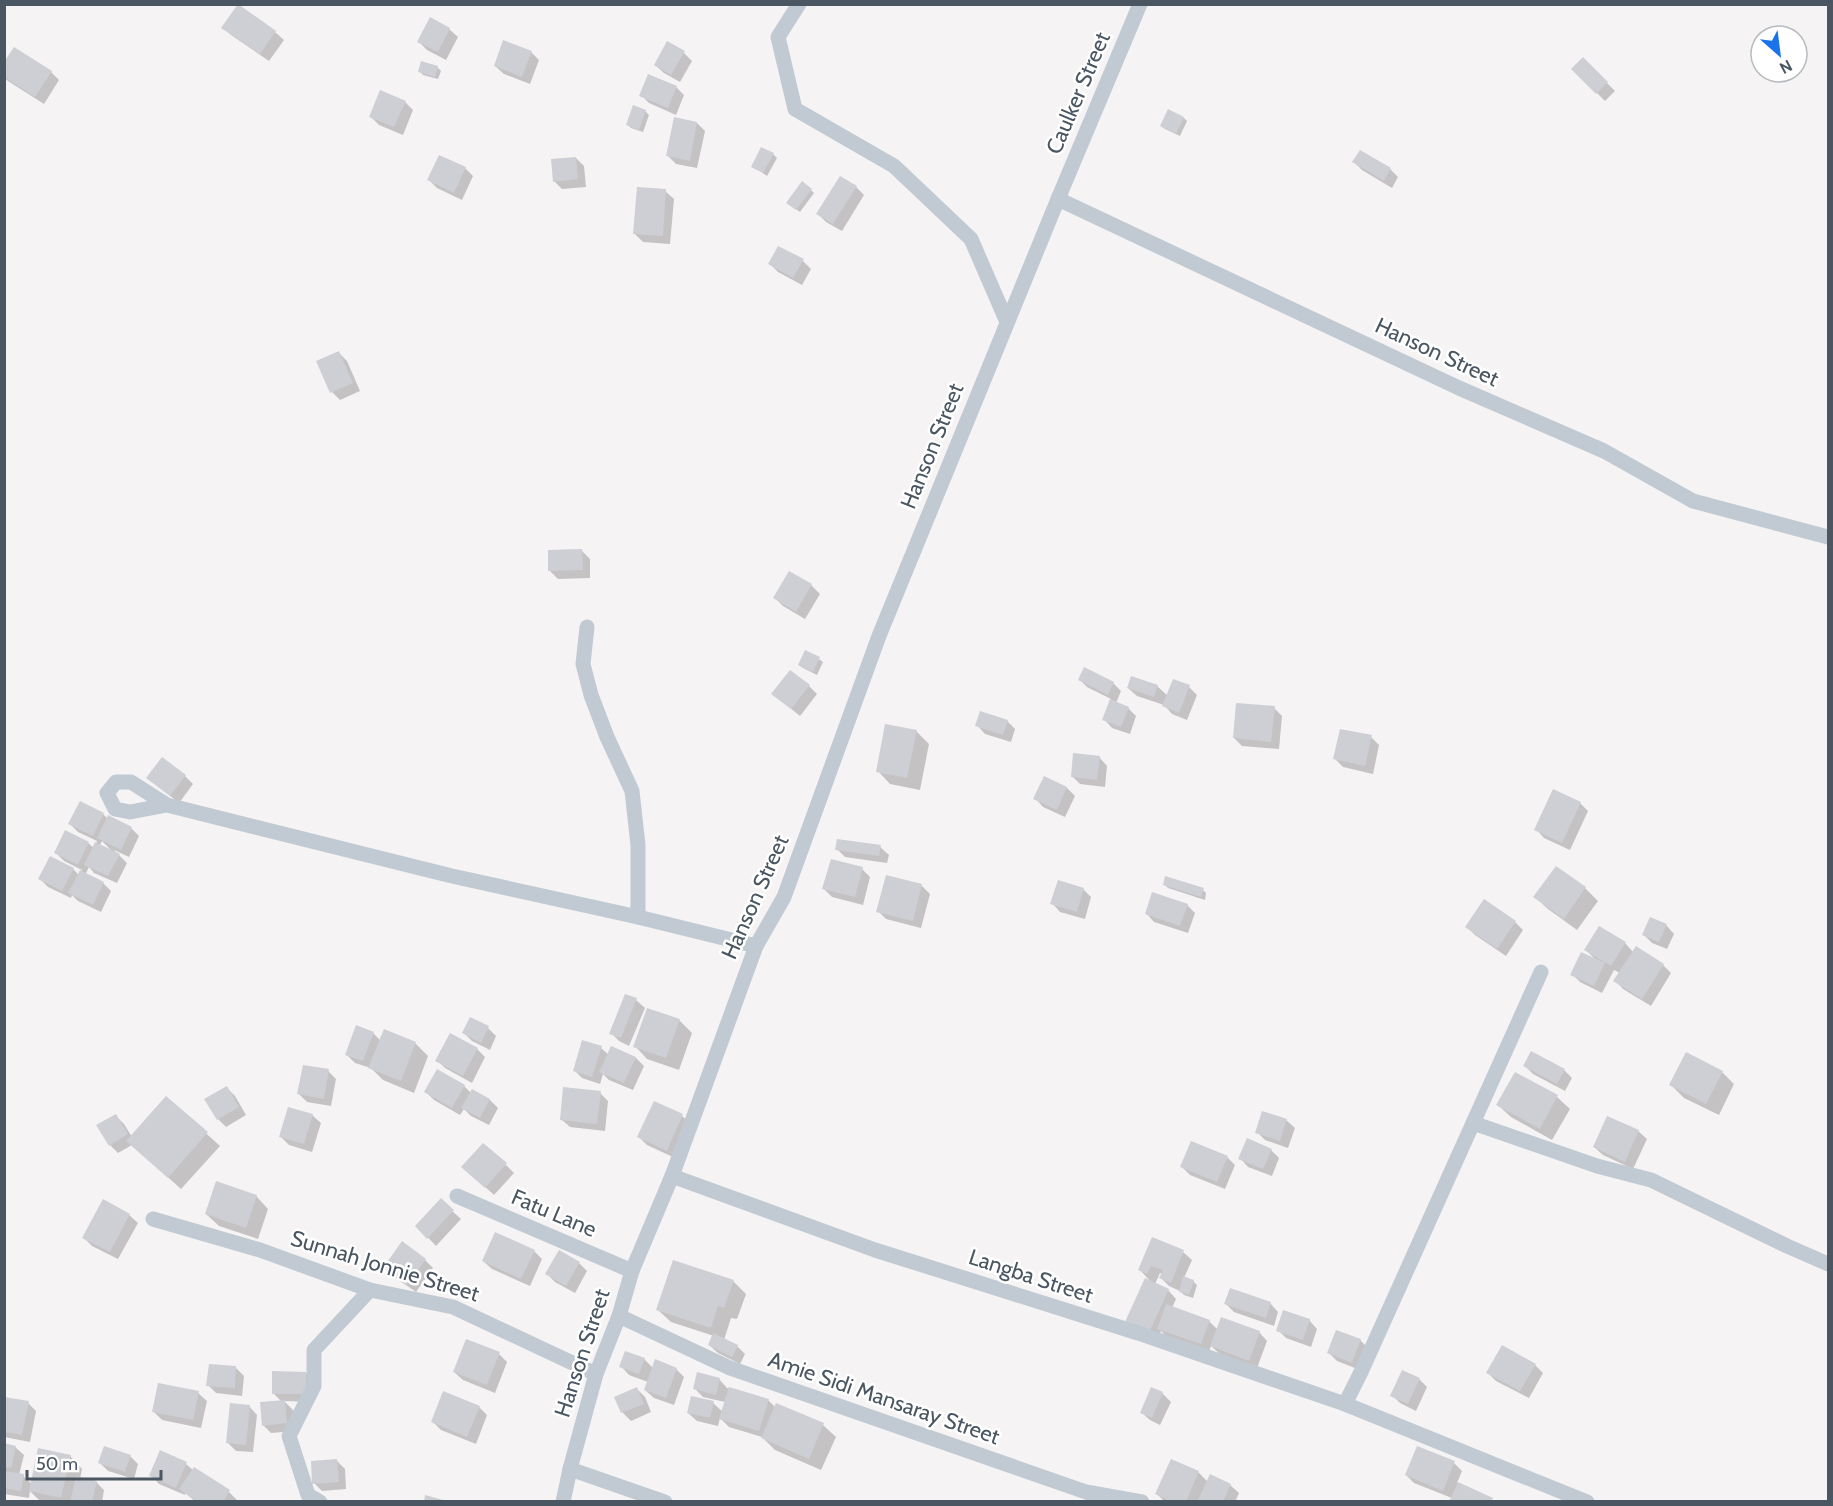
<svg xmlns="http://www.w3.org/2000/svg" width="1833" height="1506" font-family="Cabin,sans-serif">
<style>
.shadow{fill:#0003;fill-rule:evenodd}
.building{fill:#cdcfd5}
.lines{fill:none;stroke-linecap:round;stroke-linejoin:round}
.minor{stroke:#c1cad2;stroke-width:15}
.labels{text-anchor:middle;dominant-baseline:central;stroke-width:5;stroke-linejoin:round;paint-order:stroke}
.street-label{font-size:22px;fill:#4a5661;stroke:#fff}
</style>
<rect width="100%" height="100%" fill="#f5f3f3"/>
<g class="shadow">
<polygon points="238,6 275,32 284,40 269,61 231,35 223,27"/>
<polygon points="449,29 458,37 446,60 427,50 419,42"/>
<polygon points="531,52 539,60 530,84 504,74 495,66"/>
<polygon points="684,53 692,61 680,82 664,73 655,65"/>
<polygon points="1583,59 1615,91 1605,101 1573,69"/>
<polygon points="4,65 51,72 59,80 44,104 8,81 4,78"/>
<polygon points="437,67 441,71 438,79 423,75 420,71"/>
<polygon points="676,87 684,95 676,115 649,103 641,95"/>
<polygon points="405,102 413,110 403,135 379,125 371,117"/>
<polygon points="645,111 649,115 643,132 631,128 627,124"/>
<polygon points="1184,118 1187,121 1180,136 1165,129 1161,126"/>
<polygon points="697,123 705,131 697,168 676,164 668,156"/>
<polygon points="773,154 777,158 767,176 753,166"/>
<polygon points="576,158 584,166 586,187 562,189 554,181"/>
<polygon points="1354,162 1390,169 1398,177 1392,188 1362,170"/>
<polygon points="465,168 473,176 462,200 437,188 429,180"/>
<polygon points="856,187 864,195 842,231 826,222 818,214"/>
<polygon points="811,190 814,193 800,212 792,206"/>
<polygon points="665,191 674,199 670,244 643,242 635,234"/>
<polygon points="803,261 811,269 802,285 778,272 770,264"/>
<polygon points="338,352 347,361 360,391 340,400 332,392"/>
<polygon points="582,551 590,559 590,578 558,579 550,571"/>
<polygon points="789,573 811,585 820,594 805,619 783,606 775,598"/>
<polygon points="819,659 823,662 817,675 803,668 799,665"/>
<polygon points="1079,679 1113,683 1121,691 1116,703 1128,708 1136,716 1130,734 1112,728 1104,719 1111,699 1087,687"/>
<polygon points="809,686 817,694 800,716 773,694"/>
<polygon points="1157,686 1168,696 1189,687 1197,695 1187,720 1172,714 1164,705 1137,696 1128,688"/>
<polygon points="1274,708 1282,716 1279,749 1242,746 1234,738"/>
<polygon points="1007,721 1015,729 1011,742 985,734 977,725"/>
<polygon points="916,731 929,744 920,790 890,784 878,771"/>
<polygon points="1371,737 1379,745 1373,774 1343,767 1335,759"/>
<polygon points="1099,757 1107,766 1105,787 1080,784 1072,776"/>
<polygon points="185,776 193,784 179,803 148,778"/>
<polygon points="1067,788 1075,796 1065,817 1043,807 1035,798"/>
<polygon points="1580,803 1588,811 1570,850 1544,838 1536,829"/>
<path d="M103,814L108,819L131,828L139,836L129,857L114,850L127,863L117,883L94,873L89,867L85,875L103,883L111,891L101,912L78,901L72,895L71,898L48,887L40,879L73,869L79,875L82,870L64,861L56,853L88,843L94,848L97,841L78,832L70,824ZM102,841L111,850L100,845Z"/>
<polygon points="880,847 889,855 887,863 845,857 837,849"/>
<polygon points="1556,868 1585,888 1598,901 1577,930 1548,909 1535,897"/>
<polygon points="862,869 870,877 863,905 832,897 824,889"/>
<polygon points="1164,884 1203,890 1206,893 1205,900 1168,888"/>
<polygon points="922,886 930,894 921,928 886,919 878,911"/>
<polygon points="1083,889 1091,897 1085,919 1060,912 1052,903"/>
<polygon points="1187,905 1195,913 1188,933 1154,922 1146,913"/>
<polygon points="1515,922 1523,930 1506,956 1475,935 1467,927"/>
<polygon points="1666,925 1674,934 1667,949 1652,943 1644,935"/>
<polygon points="1625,943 1633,952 1663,965 1671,973 1651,1006 1623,989 1615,980 1620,973 1614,970 1602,993 1580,982 1572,974 1596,960 1586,950"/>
<polygon points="626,995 636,1000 645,1008 629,1046 619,1041 611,1033"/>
<polygon points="679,1020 692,1033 679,1070 647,1059 635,1046"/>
<polygon points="488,1028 496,1036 490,1050 472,1041 464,1033"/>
<polygon points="385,1031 416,1044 428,1056 414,1093 383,1080 371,1068 355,1063 347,1055 373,1033 381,1041"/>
<polygon points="601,1048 609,1055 612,1048 636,1058 644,1066 633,1090 609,1080 603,1074 600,1084 582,1078 574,1070"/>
<polygon points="477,1049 485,1057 472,1083 445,1068 437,1060"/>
<polygon points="1525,1066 1564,1070 1572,1078 1565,1091 1533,1074"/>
<polygon points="328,1071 336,1079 331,1106 307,1102 299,1094"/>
<polygon points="1722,1072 1734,1084 1719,1115 1684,1098 1671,1085"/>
<polygon points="1515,1074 1557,1097 1570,1109 1552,1140 1511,1117 1498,1105"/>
<polygon points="464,1086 471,1093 472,1091 490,1100 498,1108 489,1125 471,1116 464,1109 460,1115 434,1100 426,1092"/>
<polygon points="227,1088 235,1096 246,1115 226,1127 218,1119"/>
<polygon points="600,1093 608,1101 605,1131 570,1127 561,1119"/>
<polygon points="167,1098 220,1146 181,1189 132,1145 118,1153 110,1145 116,1116 124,1124 132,1137"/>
<polygon points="654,1103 682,1116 691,1124 675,1158 647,1145 639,1137"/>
<polygon points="312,1115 321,1123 312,1152 289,1145 281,1137"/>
<polygon points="1608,1118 1638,1131 1647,1139 1633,1169 1603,1155 1594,1147"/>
<polygon points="1286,1120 1295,1128 1288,1148 1265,1140 1257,1132"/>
<polygon points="1271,1150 1279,1158 1272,1176 1248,1167 1240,1158"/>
<polygon points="1227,1157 1235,1165 1225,1189 1190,1175 1182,1167"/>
<polygon points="506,1165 514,1173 494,1195 472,1175"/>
<polygon points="256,1196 268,1209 258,1239 219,1226 206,1214"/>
<polygon points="441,1201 461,1219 436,1246 417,1226"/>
<polygon points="129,1215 138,1223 118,1259 92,1246 84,1238"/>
<polygon points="1153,1239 1183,1252 1192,1260 1184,1278 1193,1281 1197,1285 1193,1298 1184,1295 1180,1291 1169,1286 1161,1278 1163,1274 1160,1273 1155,1284 1168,1290 1176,1299 1172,1308 1209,1321 1218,1330 1259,1332 1267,1341 1257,1368 1220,1354 1211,1346 1209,1351 1167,1337 1161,1331 1156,1342 1134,1331 1152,1283 1140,1270"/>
<polygon points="534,1251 542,1259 530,1286 492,1269 483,1261"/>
<polygon points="425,1260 433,1268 416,1292 393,1276 385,1268"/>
<polygon points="579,1263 587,1271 575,1293 555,1282 547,1274"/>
<polygon points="733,1281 746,1294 737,1319 731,1318 724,1340 737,1346 745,1354 740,1364 718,1353 709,1345 714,1336 671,1322 658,1310"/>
<polygon points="1270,1303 1278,1312 1274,1326 1234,1312 1226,1304"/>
<polygon points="1309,1320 1317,1329 1311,1347 1286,1338 1278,1330"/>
<polygon points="1360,1340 1368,1348 1360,1370 1337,1361 1329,1353"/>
<polygon points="499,1354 507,1362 495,1393 463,1380 454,1372"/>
<polygon points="644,1359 653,1368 676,1369 684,1377 674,1405 654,1398 645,1390 648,1382 629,1375 621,1366"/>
<polygon points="1535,1365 1543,1373 1529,1398 1496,1381 1488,1373"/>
<polygon points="236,1368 244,1376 242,1396 216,1393 208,1385"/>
<polygon points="306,1373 314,1382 314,1402 284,1401 293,1410 295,1431 271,1433 263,1425 282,1402 273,1393"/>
<polygon points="719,1379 727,1388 768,1400 776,1408 777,1405 823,1425 836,1437 821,1470 775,1450 762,1437 729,1427 720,1418 718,1426 697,1421 688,1413 713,1403 723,1412 725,1402 703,1397 695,1389"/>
<polygon points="1419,1379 1427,1387 1416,1411 1400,1403 1392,1395"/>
<polygon points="637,1389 645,1397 651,1412 631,1421 623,1413 616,1398"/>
<polygon points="1151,1389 1162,1393 1171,1402 1160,1425 1150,1420 1141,1412"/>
<polygon points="198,1393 207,1401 201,1428 162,1420 153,1411"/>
<polygon points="4,1398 28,1403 36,1411 30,1442 4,1437"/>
<polygon points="249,1406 257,1415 253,1452 236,1451 227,1442"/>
<polygon points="479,1407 487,1415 476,1444 441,1430 433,1422"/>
<polygon points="4,1445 15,1447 24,1455 19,1475 23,1476 32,1484 70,1456 82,1469 80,1479 96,1482 104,1490 102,1502 41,1502 30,1491 29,1498 4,1494"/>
<polygon points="161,1452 186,1464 193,1470 229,1492 237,1500 236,1502 196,1502 185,1493 185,1495 159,1484 151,1475"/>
<polygon points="130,1456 138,1464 134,1479 108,1471 100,1463"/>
<polygon points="337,1461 345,1469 346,1489 322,1491 314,1483"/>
<polygon points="1454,1463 1462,1471 1457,1483 1494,1502 1451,1502 1452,1498 1414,1483 1406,1475"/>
<polygon points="1198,1472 1208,1482 1230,1485 1239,1493 1235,1502 1165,1502 1157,1494"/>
</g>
<g class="building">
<polygon points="238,4 276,31 260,54 221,28"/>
<polygon points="430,17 450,28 438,52 417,42"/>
<polygon points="503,40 532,51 522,77 494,66"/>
<polygon points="667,41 685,51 671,75 654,65"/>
<polygon points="14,47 52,71 35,97 4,77 4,62"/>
<polygon points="1583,57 1608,82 1596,94 1571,69"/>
<polygon points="421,61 438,66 435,77 418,72"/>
<polygon points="648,74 677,86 668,108 639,96"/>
<polygon points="380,90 406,101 394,127 369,117"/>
<polygon points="633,105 646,110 639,130 626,125"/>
<polygon points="1168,109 1184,117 1176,134 1160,126"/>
<polygon points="674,117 697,122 690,161 666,156"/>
<polygon points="761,147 774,153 763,173 751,167"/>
<polygon points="1360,150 1391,168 1384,181 1352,162"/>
<polygon points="439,155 466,167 454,193 427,180"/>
<polygon points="576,157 578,179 553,182 551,159"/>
<polygon points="840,176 857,186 833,224 816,214"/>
<polygon points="802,181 812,189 796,210 786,203"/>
<polygon points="637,187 666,189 663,236 633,234"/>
<polygon points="778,246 804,259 793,278 768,264"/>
<polygon points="339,351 353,383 330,393 316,361"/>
<polygon points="582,549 583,570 548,571 548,550"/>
<polygon points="789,571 812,584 796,612 773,598"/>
<polygon points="805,650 820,657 813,672 798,665"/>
<polygon points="1084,667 1114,682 1108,695 1078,680"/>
<polygon points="790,670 810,685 791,709 771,694"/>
<polygon points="1131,676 1158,685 1154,697 1127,688"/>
<polygon points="1173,679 1190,685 1179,713 1162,706"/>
<polygon points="1110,699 1129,707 1121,727 1102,720"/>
<polygon points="1236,703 1275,706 1271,742 1233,738"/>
<polygon points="980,711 1008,720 1003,735 975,726"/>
<polygon points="885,724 917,730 907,778 876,772"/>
<polygon points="1340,729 1372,735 1365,766 1333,759"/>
<polygon points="1073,753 1100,756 1097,780 1071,777"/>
<polygon points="162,757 186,775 170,796 146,778"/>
<polygon points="1044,776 1067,787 1057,810 1033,799"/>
<polygon points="1553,789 1581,802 1562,843 1534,830"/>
<polygon points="80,801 104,813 93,836 68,824"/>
<polygon points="108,815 132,827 121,850 97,838"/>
<polygon points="65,830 89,842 78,865 54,853"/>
<polygon points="837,839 881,845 879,856 835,850"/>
<polygon points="95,842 120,854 108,876 84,865"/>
<polygon points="50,856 74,868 62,891 38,879"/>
<polygon points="831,859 863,867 855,897 822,889"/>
<polygon points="1556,866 1586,887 1564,919 1533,897"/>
<polygon points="80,870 104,882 93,905 68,893"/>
<polygon points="886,875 922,884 913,921 876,912"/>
<polygon points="1165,876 1204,888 1201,897 1163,885"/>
<polygon points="1058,880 1084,888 1077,912 1050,904"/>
<polygon points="1152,892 1188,904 1180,926 1145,914"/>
<polygon points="1484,899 1516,921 1497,949 1465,927"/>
<polygon points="1650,917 1667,924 1659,942 1642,935"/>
<polygon points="1599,926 1626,942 1611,966 1584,950"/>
<polygon points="1636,946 1664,964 1642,999 1613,981"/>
<polygon points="1581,952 1605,963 1594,986 1570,975"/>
<polygon points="625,994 637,998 621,1038 609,1034"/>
<polygon points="647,1008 680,1019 666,1058 633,1047"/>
<polygon points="470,1017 489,1026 481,1043 462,1033"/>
<polygon points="356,1025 374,1032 363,1061 345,1055"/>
<polygon points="384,1029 416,1042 401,1081 368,1068"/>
<polygon points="450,1033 478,1048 463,1076 435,1061"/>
<polygon points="582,1040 602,1046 592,1077 573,1071"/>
<polygon points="611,1046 636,1057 624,1083 599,1072"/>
<polygon points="1531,1051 1565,1069 1557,1084 1523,1066"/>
<polygon points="1686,1052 1723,1071 1706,1104 1669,1085"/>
<polygon points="303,1065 329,1069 324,1099 297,1094"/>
<polygon points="437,1069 465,1085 452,1108 424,1092"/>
<polygon points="1515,1072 1558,1095 1540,1129 1496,1105"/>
<polygon points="227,1086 239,1107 217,1120 204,1099"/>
<polygon points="563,1087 601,1091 597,1124 560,1120"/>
<polygon points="472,1089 490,1099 480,1118 461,1108"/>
<polygon points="166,1096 208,1132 168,1178 126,1141"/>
<polygon points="654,1101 683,1114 667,1151 637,1137"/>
<polygon points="288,1107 313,1114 304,1144 279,1137"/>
<polygon points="1262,1111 1287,1119 1280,1141 1255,1133"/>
<polygon points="116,1114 128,1134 109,1146 96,1125"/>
<polygon points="1607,1116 1639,1130 1625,1162 1593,1147"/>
<polygon points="1247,1138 1272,1149 1263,1169 1238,1159"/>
<polygon points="1191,1141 1228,1156 1217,1182 1180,1167"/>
<polygon points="483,1143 507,1163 485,1188 461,1167"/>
<polygon points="216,1181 257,1195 246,1228 205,1214"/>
<polygon points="441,1198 454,1210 427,1239 415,1226"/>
<polygon points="103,1199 130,1214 110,1252 82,1238"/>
<polygon points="495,1232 535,1250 521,1279 482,1261"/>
<polygon points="1152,1237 1184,1250 1171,1283 1159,1278 1163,1270 1151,1266 1147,1274 1138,1270"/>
<polygon points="402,1241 426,1259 407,1285 383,1268"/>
<polygon points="559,1250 580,1262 566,1286 545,1274"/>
<polygon points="673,1260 734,1280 724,1308 718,1306 711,1328 656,1310"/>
<polygon points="1183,1276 1194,1280 1189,1295 1179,1292"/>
<polygon points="1145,1278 1169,1289 1148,1335 1124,1324"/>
<polygon points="1230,1288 1271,1302 1266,1318 1224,1304"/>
<polygon points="1166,1304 1210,1320 1201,1344 1157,1329"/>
<polygon points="1283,1310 1310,1319 1303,1340 1276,1331"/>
<polygon points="1221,1317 1260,1331 1249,1361 1210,1346"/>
<polygon points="1336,1330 1361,1339 1352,1363 1327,1353"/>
<polygon points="713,1333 738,1345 732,1357 708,1345"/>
<polygon points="466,1339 500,1352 487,1385 453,1372"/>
<polygon points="1502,1345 1536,1364 1520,1391 1486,1373"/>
<polygon points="625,1351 645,1358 639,1374 619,1367"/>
<polygon points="655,1359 677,1368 666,1398 644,1390"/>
<polygon points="209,1364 236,1366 235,1388 206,1386"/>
<polygon points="1402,1370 1420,1378 1408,1404 1390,1396"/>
<polygon points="272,1371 306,1372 306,1394 272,1394"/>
<polygon points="697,1372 720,1378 716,1395 693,1389"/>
<polygon points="158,1383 199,1391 193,1420 152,1412"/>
<polygon points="637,1387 644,1404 621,1413 614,1397"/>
<polygon points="729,1387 769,1399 759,1431 719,1419"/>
<polygon points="1151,1387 1163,1392 1152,1418 1140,1413"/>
<polygon points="443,1391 480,1406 467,1437 431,1422"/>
<polygon points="691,1396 714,1401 710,1418 687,1413"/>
<polygon points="4,1397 29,1401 22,1435 4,1432"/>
<polygon points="285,1400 287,1423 262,1426 260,1402"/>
<polygon points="230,1403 250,1405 246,1445 226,1443"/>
<polygon points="776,1403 824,1423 809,1459 761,1438"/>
<polygon points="4,1443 16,1446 11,1468 4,1467"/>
<polygon points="104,1446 131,1455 125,1472 98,1463"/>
<polygon points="1417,1446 1455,1461 1443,1491 1405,1475"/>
<polygon points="38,1448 71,1455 61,1498 29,1491"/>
<polygon points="160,1450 187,1462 176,1488 149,1476"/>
<polygon points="337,1459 339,1482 312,1484 311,1461"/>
<polygon points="1171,1459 1199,1471 1186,1502 1172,1502 1155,1494"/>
<polygon points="194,1467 230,1490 223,1502 198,1502 179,1489"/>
<polygon points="4,1471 24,1474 21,1491 4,1488"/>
<polygon points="1210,1474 1231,1484 1223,1502 1197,1502"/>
<polygon points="76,1476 97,1481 92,1502 70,1502"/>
<polygon points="1458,1482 1493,1498 1491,1502 1449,1502"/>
<polygon points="425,1495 447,1501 447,1502 424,1502"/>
</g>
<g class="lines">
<g class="minor">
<polyline points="799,4 778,37 795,109 894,166 971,239 1007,322"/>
<polyline points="1058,199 1459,388 1604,451 1693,501 1828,537"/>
<polyline points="587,627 583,664 591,695 607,737 632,791 638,845 638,917"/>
<polyline points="167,805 130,812 115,809 107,793 116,782 131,782 167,805 452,876 638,917 756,946"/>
<polyline points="1473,1123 1597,1166 1651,1180 1787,1246 1828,1264"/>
<polyline points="672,1176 875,1250 1138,1333 1345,1404 1361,1372 1541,972"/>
<polyline points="457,1196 632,1271"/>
<polyline points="153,1219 260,1250 370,1290 453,1307 596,1374"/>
<polyline points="619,1316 730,1368 1086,1492 1142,1502"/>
<polyline points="1345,1404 1587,1502"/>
<polyline points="570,1469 665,1502"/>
<polyline points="320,1502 308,1495 289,1436 314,1386 314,1350 370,1290"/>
<polyline points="563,1502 570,1469 596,1374 619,1316 632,1271 672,1176 756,946 784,897 879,636 1058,199 1140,4"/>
</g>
</g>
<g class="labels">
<g class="street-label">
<text transform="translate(1078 93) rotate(-67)">Caulker Street</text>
<text transform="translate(1437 352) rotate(25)">Hanson Street</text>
<text transform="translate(932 446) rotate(-68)">Hanson Street</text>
<text transform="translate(755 897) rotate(-66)">Hanson Street</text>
<text transform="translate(554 1213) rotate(23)">Fatu Lane</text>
<text transform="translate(385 1266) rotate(17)">Sunnah Jonnie Street</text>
<text transform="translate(1031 1276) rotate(18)">Langba Street</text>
<text transform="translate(582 1353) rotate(-72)">Hanson Street</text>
<text transform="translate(884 1398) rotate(19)">Amie Sidi Mansaray Street</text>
</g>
</g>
<rect width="1833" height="1506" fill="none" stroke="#4a5661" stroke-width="12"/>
<g transform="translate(1779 54) rotate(152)"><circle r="28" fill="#ffffff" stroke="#b7bbc0" stroke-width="1.5"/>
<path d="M0-4.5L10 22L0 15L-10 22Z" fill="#1a73e8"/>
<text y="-9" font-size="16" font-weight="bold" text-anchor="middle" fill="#4a5661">N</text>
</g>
<path d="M27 1470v9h134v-9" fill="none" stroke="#4a5661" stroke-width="3"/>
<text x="36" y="1470" font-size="18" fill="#4a5661" stroke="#ffffff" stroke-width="4.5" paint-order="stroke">50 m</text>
</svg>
